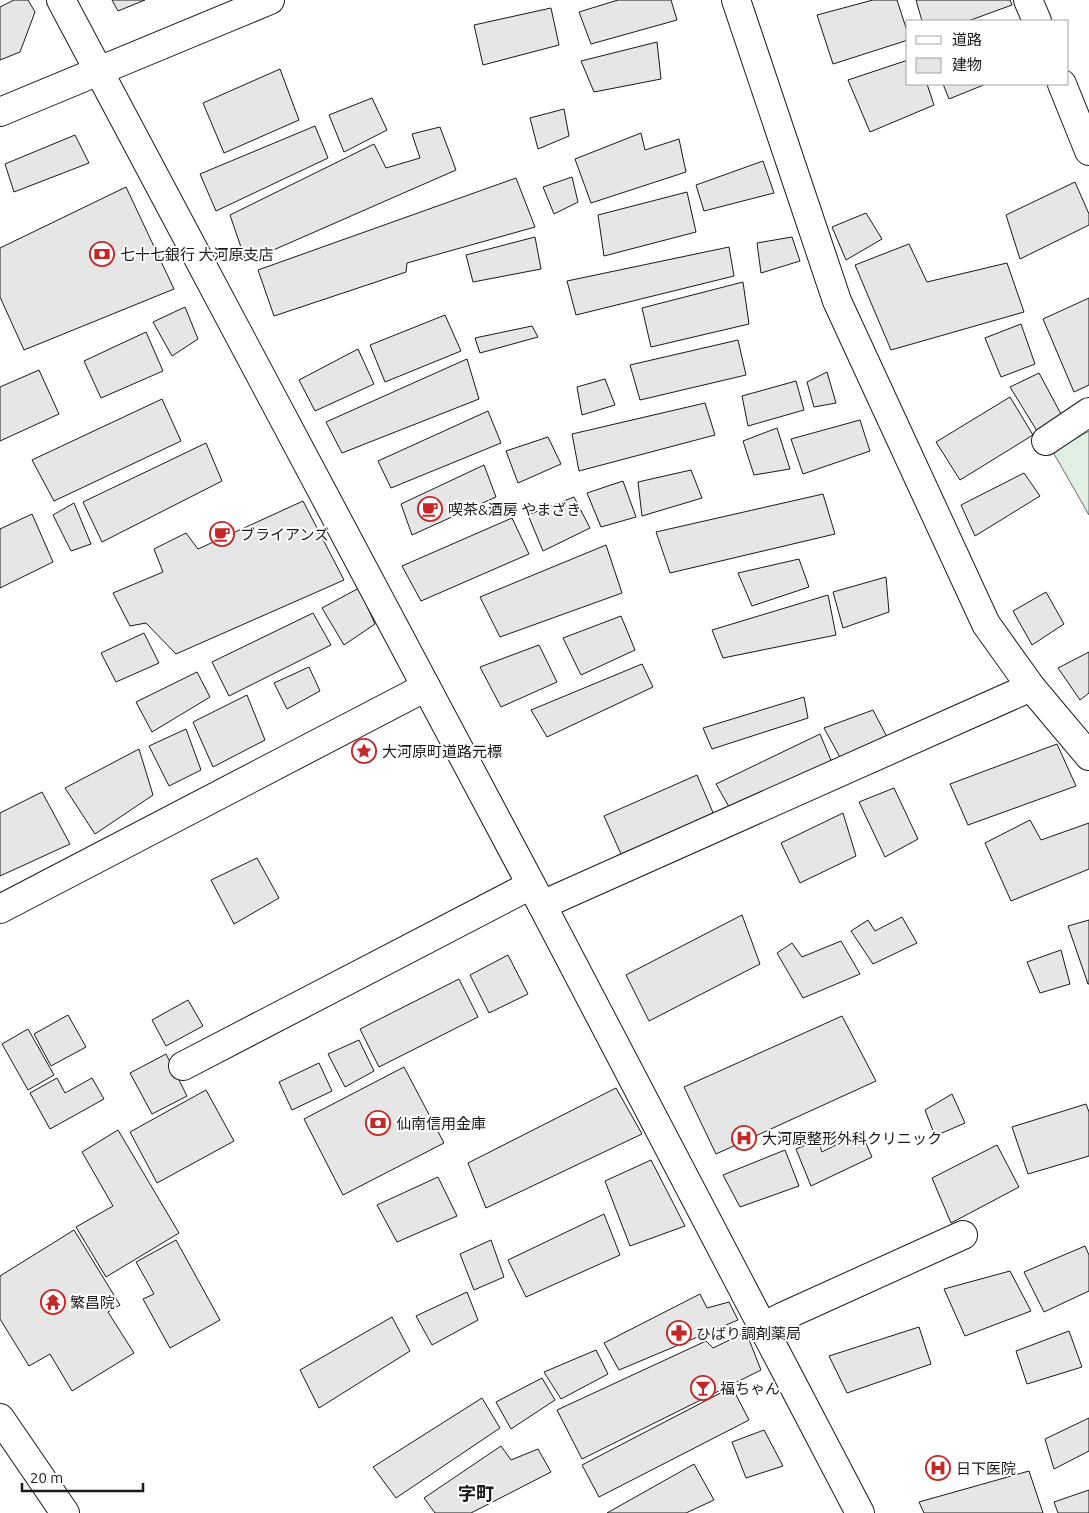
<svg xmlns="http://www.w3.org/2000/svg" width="1089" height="1513" font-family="Ubuntu,'Noto Sans JP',sans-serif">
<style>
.green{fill:#e0efe3;stroke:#6a6a6a}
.building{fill:#e6e6e6;stroke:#1a1a1a}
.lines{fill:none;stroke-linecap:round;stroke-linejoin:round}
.street-casing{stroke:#1a1a1a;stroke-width:30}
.secondary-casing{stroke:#1a1a1a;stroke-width:30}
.street{stroke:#fff;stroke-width:28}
.secondary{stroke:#fff;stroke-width:28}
.labels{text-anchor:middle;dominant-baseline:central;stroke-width:4;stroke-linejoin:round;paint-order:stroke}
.poi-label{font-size:15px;fill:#1a1a1a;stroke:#fff;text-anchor:start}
.quarter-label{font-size:18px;font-weight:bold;fill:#1a1a1a;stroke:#fff}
</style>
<rect width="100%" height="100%" fill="#fff"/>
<polygon class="green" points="1089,431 1089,515 1053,452"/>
<g class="building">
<polygon points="14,0 28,0 35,12 20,52 0,60 0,7"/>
<polygon points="112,0 145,0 118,11"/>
<polygon points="618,0 671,0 677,20 591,44 579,12"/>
<polygon points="873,0 897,0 908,34 908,40 833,64 817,15"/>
<polygon points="916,0 1010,0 1012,5 968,21 922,21"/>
<polygon points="551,8 559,45 483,65 474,25"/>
<polygon points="657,42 661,79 594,92 581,61"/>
<polygon points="908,60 908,84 927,84 934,105 870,132 848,80"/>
<polygon points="280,69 299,120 224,153 203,103"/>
<polygon points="943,84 986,84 949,99"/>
<polygon points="372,98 387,130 344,152 329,115"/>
<polygon points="564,109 569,136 538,149 530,118"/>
<polygon points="315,126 328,158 216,211 200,174"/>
<polygon points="440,127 456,170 246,262 230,215 374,144 386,168 420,158 412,134"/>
<polygon points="641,133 645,150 679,139 686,172 591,203 575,159"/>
<polygon points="75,135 89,163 14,192 5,164"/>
<polygon points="763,161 774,193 704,211 696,185"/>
<polygon points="572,177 578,202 554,214 543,187"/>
<polygon points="516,178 535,227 407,263 406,272 274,316 258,270"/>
<polygon points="1075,182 1089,214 1089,225 1020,259 1006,215"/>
<polygon points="126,187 174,289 24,350 0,297 0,248"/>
<polygon points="687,192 696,232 604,256 598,215"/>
<polygon points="866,213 882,239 846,260 832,227"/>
<polygon points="535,237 541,269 473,282 466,255"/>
<polygon points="792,237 800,261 761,273 757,243"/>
<polygon points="909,244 927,282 1007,263 1024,312 891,350 855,265"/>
<polygon points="729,247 734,276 576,315 567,281"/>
<polygon points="743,282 749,324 651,347 642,308"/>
<polygon points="1089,298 1089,385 1074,392 1043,319"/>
<polygon points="185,307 198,339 172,356 153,322"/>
<polygon points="445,315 461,351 385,382 370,345"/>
<polygon points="1021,324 1035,364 1001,377 985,338"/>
<polygon points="532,326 538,337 480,353 475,338"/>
<polygon points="146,332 163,371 101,398 84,361"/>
<polygon points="738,340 746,375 640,400 630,365"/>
<polygon points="358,349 374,384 315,411 299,380"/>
<polygon points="467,359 479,399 342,453 326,422"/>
<polygon points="39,370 59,414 0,441 0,387"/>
<polygon points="827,372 836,403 814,407 807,382"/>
<polygon points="1039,373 1061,414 1037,431 1010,387"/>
<polygon points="605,379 615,405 582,415 577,387"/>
<polygon points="796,381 804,410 748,426 742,396"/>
<polygon points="1010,397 1033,435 960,480 936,442"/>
<polygon points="162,399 181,441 54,501 32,460"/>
<polygon points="705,403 715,435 579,471 572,434"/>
<polygon points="488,411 501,443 391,488 378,461"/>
<polygon points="860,420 870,451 803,474 791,439"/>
<polygon points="777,428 790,469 754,475 743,441"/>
<polygon points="548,437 561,464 518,483 506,451"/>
<polygon points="206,443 222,481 102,542 83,502"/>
<polygon points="484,465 496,497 412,535 401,504"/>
<polygon points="691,470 702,498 642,516 638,482"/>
<polygon points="1024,473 1040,496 975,536 961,505"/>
<polygon points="623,481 636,517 601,527 587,493"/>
<polygon points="823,494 835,534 670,573 656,532"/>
<polygon points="574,497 590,528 543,551 528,515"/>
<polygon points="303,501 344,580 176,654 146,623 130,626 113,593 163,572 154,549 186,533 198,549"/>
<polygon points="74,503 91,544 71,551 53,515"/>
<polygon points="32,514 53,562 0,588 0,529"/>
<polygon points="512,518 529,554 421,601 402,566"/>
<polygon points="606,545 622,593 500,637 480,597"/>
<polygon points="799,559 809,587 752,606 738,573"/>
<polygon points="886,577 889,612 843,628 833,592"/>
<polygon points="359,588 375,624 344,645 322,608"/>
<polygon points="1046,592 1064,624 1032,645 1013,611"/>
<polygon points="828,595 836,635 723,658 712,630"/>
<polygon points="313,613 331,645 229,696 212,662"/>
<polygon points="621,616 635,650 581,675 563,638"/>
<polygon points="144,633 159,663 116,682 101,653"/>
<polygon points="539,645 557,682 501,707 480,667"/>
<polygon points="1089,652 1089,693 1080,700 1058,668"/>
<polygon points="642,664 653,687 547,737 531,710"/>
<polygon points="309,667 320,691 287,709 274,683"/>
<polygon points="197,672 210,697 152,732 136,702"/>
<polygon points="247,695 265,740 213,767 193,722"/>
<polygon points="804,697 808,718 712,749 703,728"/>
<polygon points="873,710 888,739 842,761 824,728"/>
<polygon points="186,729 201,770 169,786 149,746"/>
<polygon points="820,734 833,765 732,812 716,784"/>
<polygon points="1057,744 1076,786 968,825 950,784"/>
<polygon points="139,749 153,795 95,834 65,788"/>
<polygon points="697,775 714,815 621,854 604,816"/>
<polygon points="894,788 918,839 885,857 859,802"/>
<polygon points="42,792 70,844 0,876 0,813"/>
<polygon points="843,813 856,856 800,883 781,843"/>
<polygon points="1030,820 1041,840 1089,823 1089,869 1011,901 985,843"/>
<polygon points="257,858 279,898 234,924 211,880"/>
<polygon points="742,915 760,964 649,1021 626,975"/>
<polygon points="902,917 917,943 873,964 851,931 868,920 875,931"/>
<polygon points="1089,920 1089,984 1088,984 1068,926"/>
<polygon points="841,941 860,974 803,998 777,953 792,943 802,957"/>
<polygon points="1061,950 1070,984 1040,993 1027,962"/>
<polygon points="508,955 528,994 489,1013 470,975"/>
<polygon points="459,979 478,1017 379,1067 360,1029"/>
<polygon points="188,1000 203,1026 166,1046 152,1020"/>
<polygon points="68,1015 86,1047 51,1066 34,1034"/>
<polygon points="842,1016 876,1081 716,1154 684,1087"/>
<polygon points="28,1029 54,1075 28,1090 2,1044"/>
<polygon points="359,1040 374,1071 345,1087 328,1054"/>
<polygon points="166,1054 187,1096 152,1114 130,1073"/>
<polygon points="319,1063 332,1091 292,1110 279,1082"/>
<polygon points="404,1067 444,1143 343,1195 304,1119"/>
<polygon points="57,1078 65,1093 92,1078 104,1099 50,1129 30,1093"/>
<polygon points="616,1088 642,1134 486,1208 468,1163"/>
<polygon points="206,1090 234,1141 157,1183 130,1132"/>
<polygon points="952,1094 965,1123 935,1136 925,1110"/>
<polygon points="1086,1104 1089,1112 1089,1156 1028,1174 1012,1127"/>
<polygon points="118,1130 179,1233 106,1277 76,1227 113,1206 82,1152"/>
<polygon points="861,1132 872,1157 811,1186 796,1149 818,1140 822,1152"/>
<polygon points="997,1145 1019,1187 951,1223 932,1178"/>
<polygon points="785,1150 799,1186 740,1207 723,1175"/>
<polygon points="651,1160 685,1226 630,1246 605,1181"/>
<polygon points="438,1177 457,1216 397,1242 377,1205"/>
<polygon points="604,1214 620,1255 526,1297 508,1260"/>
<polygon points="74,1230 120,1305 108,1312 134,1353 72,1391 50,1354 29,1366 0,1319 0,1276"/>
<polygon points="176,1240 220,1320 170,1348 143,1299 154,1294 136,1262"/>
<polygon points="491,1240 504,1277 474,1290 460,1254"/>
<polygon points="1085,1246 1089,1255 1089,1291 1044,1312 1024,1272"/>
<polygon points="1010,1271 1031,1311 965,1336 944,1289"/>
<polygon points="467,1292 478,1320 432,1345 416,1316"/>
<polygon points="700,1294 707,1308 729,1302 738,1320 619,1370 604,1343"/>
<polygon points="392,1317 410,1351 319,1408 300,1370"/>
<polygon points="919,1327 931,1364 847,1393 829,1356"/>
<polygon points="1069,1331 1082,1367 1027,1384 1016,1351"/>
<polygon points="746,1332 761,1370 582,1459 557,1410 706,1341 713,1348"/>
<polygon points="596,1350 608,1374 561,1399 544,1372"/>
<polygon points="542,1378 555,1400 511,1429 496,1402"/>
<polygon points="732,1387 749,1420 599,1497 582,1465"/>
<polygon points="482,1398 500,1428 396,1498 373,1467"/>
<polygon points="1089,1418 1089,1451 1054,1469 1045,1439"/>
<polygon points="764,1430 783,1466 746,1478 732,1442"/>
<polygon points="501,1446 511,1460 538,1449 551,1472 471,1513 435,1513 424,1498"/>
<polygon points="694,1464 714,1500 686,1513 607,1513"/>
<polygon points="1029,1471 1043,1513 924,1513 919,1502"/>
<polygon points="1089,1490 1089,1513 1058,1513 1054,1502"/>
</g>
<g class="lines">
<defs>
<g id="street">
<polyline points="736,0 837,301 986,624 1031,687 1089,756"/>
<polyline points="1028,0 1037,21"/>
<polyline points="1062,84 1089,151"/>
<polyline points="1046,441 1089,412"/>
<polyline points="542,905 1031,687"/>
<polyline points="0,909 426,687"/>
<polyline points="183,1066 531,885"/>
<polyline points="763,1327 782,1317 963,1235"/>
<polyline points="0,1418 65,1513"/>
</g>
<g id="secondary">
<polyline points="61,0 542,905 860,1513"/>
<polyline points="0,112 270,0"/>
</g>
</defs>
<use href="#street" class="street-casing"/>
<use href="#secondary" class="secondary-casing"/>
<use href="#street" class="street"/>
<use href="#secondary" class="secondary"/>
</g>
<defs>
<symbol id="bank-ring" viewBox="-11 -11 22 22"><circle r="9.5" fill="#fff" stroke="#c62828" stroke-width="1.5"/><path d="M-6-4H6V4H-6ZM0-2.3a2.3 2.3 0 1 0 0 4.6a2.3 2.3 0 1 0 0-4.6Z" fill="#c62828"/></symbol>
<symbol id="cafe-ring" viewBox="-11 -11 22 22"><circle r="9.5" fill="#fff" stroke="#c62828" stroke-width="1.5"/><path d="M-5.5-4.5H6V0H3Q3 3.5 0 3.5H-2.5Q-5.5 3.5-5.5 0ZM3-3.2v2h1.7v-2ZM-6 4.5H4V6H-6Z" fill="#c62828"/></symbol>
<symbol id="sight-ring" viewBox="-11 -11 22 22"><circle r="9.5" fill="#fff" stroke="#c62828" stroke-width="1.5"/><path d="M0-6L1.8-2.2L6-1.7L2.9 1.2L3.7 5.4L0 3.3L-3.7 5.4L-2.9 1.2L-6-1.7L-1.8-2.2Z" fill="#c62828"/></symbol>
<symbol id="hospital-ring" viewBox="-11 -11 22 22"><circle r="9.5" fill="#fff" stroke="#c62828" stroke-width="1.5"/><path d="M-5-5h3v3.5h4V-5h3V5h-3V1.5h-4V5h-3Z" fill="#c62828"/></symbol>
<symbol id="temple-ring" viewBox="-11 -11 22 22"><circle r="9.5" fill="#fff" stroke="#c62828" stroke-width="1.5"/><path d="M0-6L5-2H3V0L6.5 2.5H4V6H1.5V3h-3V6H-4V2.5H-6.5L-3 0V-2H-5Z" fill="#c62828"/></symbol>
<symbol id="pharmacy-ring" viewBox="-11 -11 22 22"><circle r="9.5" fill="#fff" stroke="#c62828" stroke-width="1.5"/><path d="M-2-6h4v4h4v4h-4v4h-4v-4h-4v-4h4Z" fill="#c62828"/></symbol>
<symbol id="bar-ring" viewBox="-11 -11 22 22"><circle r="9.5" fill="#fff" stroke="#c62828" stroke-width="1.5"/><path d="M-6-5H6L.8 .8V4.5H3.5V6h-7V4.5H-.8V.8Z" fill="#c62828"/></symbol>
</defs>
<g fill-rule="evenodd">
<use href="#bank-ring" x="88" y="240" width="28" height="28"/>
<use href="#cafe-ring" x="416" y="495" width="28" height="28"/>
<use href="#cafe-ring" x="208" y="520" width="28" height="28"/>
<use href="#sight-ring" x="350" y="737" width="28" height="28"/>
<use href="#bank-ring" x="364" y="1109" width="28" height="28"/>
<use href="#hospital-ring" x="730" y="1124" width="28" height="28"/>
<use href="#temple-ring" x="39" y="1288" width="28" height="28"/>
<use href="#pharmacy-ring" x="665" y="1319" width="28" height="28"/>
<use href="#bar-ring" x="689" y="1374" width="28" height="28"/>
<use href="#hospital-ring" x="924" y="1454" width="28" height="28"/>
</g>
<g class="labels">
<g class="poi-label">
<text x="120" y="254">七十七銀行 大河原支店</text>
<text x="448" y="509">喫茶&amp;酒房 やまざき</text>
<text x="240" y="534">ブライアンズ</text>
<text x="382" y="751">大河原町道路元標</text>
<text x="396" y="1123">仙南信用金庫</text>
<text x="762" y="1138">大河原整形外科クリニック</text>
<text x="70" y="1302">繁昌院</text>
<text x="696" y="1333">ひばり調剤薬局</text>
<text x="720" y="1388">福ちゃん</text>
<text x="956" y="1468">日下医院</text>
</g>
<g class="quarter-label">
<text x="476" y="1493">字町</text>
</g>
</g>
<rect x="906" y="20" width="162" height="65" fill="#ffffff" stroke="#a3a3a3"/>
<rect x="916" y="36" width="25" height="8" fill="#ffffff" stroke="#a3a3a3"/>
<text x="952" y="45" font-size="15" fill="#1a1a1a">道路</text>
<rect x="916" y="58" width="25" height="15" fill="#e6e6e6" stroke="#a3a3a3"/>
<text x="952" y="70" font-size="15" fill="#1a1a1a">建物</text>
<path d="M22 1483v8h121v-8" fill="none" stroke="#1a1a1a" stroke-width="2.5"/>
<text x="30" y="1483" font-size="15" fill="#1a1a1a" stroke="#ffffff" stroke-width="4" paint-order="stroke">20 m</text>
</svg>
